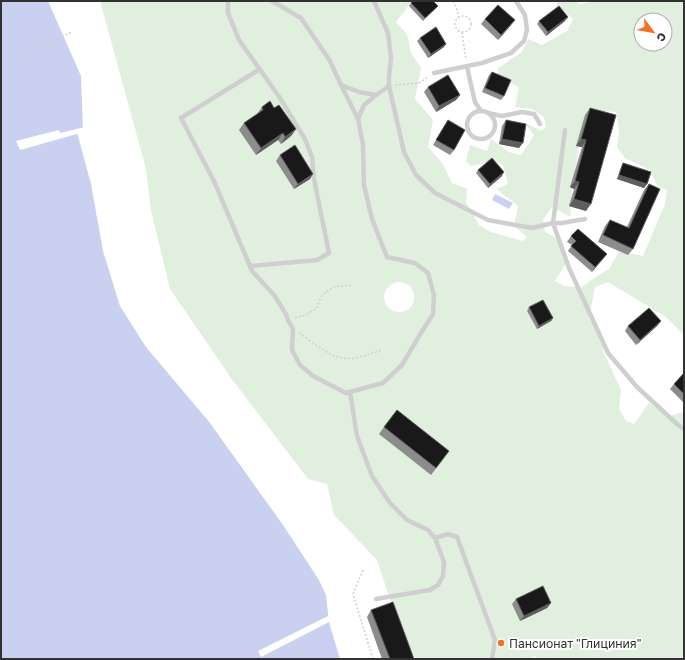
<svg xmlns="http://www.w3.org/2000/svg" width="685" height="660" font-family="'Golos Text',sans-serif">
<style>
.green{fill:#e1efdf;fill-rule:evenodd}
.water{fill:#cad1f0}
.pier{fill:#fff}
.lines{fill:none;stroke-linecap:round;stroke-linejoin:round}
.path{stroke:#cfcfcf;stroke-width:1.5;stroke-dasharray:2 2;stroke-linecap:butt}
.lane{stroke:#cfcfcf;stroke-width:4.5}
.wall{fill:#8c8c8c}
.shaded-wall{fill:#5e5e5e}
.building{fill:#191919;stroke:#5e5e5e}
.poi-dot{fill:#f56f27;stroke:#fff;stroke-width:1.5}
.labels{text-anchor:middle;dominant-baseline:central;stroke-width:4;stroke-linejoin:round;paint-order:stroke}
.poi-label{font-size:12px;fill:#323232;stroke:#fff;text-anchor:start}
</style>
<rect width="100%" height="100%" fill="#fff"/>
<path class="green" d="M100,1H412L396,22L407,34L411,53L421,68L415,99L433,120L428,147L443,164L452,183L467,189L466,202L479,225L491,232L523,241L527,237L514,226L518,206L496,189L508,184L503,165L494,161L471,166L466,161L470,145L487,151L491,139L509,152L521,155L534,135L523,122L542,131L546,127L544,117L532,109L515,107L519,87L498,78V68L522,52L528,39L542,45L567,31L573,19L557,5V1H575L580,4L594,1H684V335L666,317L608,282L595,287L589,319L601,332L603,351L621,390L619,409L626,421L634,424L649,403L670,416L684,412V659H537L535,656L530,659H416L401,633L377,560L334,515L327,484L308,479L231,378L170,289L151,210L146,169ZM641,20H665V44H641ZM589,110L616,112L619,130L617,147L625,158L650,170L657,186L667,190L665,204L643,256L619,251L610,268L581,287L565,286L555,281L568,260L558,239L545,232L543,220L552,207L571,217L570,205L581,133ZM259,116L291,136L278,140L256,155ZM397,282C419,281 420,311 400,312C382,313 377,288 397,282Z"/>
<g class="water">
<polygon points="1,1 48,1 81,76 83,130 77,132 91,184 103,251 120,306 146,347 210,423 283,525 319,580 326,595 329,622 340,659 1,659"/>
<polygon points="495,194 513,203 509,209 492,200"/>
</g>
<g class="pier">
<polygon points="85,127 85,130 84,132 20,150 16,141 59,130 60,133"/>
<polygon points="330,615 331,621 261,657 258,651"/>
</g>
<g class="lines">
<g class="path">
<polyline points="453,1 456,7 459,17"/>
<circle cx="463" cy="24" r="8"/>
<polyline points="462,32 466,60"/>
<polyline points="18,56 72,32"/>
<polyline points="395,85 419,83 428,77"/>
<polyline points="295,318 305,315 316,309 322,295 333,287 351,285"/>
<path d="M299,333C316,344 333,362 355,358C364,356 373,353 382,350"/>
<polyline points="363,570 353,594 373,659"/>
</g>
<g class="lane">
<polyline points="228,1 228,13 239,40 280,98 305,139 312,157 314,179 329,253 317,260 250,266"/>
<polyline points="272,1 301,18 330,61 341,85 359,92 376,95"/>
<polyline points="374,1 388,33 391,58 389,77 389,86 404,152 416,175 435,193 488,220 532,228 553,223 562,223 585,219"/>
<polyline points="467,67 475,102 481,111"/>
<polyline points="260,69 181,118 214,181 252,271 274,295 286,314 288,320 293,329 292,350 300,365 313,376 346,393 383,383 402,365 421,333 433,314 434,295 428,273 415,263 387,257 372,219 364,185 363,145 358,119 341,85"/>
<polyline points="434,73 482,63 511,53 524,41 527,30 525,15 516,1"/>
<circle cx="481" cy="125" r="14"/>
<polyline points="488,113 502,116 522,112 534,114 540,124"/>
<polyline points="358,119 364,105 376,95 389,86"/>
<polyline points="565,130 553,223 569,268 608,353 637,387 678,425 684,429"/>
<polyline points="350,392 357,436 372,476 390,503 407,520 428,530 435,538 444,562 443,576 438,585 430,590 376,599"/>
<polyline points="435,538 448,534 457,537 495,640 492,659"/>
</g>
</g>
<g class="wall">
<polygon points="411,3 435,9 423,21 409,6"/>
<polygon points="485,19 511,25 498,40 481,24"/>
<polygon points="539,21 565,21 546,36 537,24"/>
<polygon points="420,38 444,47 428,58 417,41"/>
<polygon points="492,72 504,96 501,100 482,92 489,75"/>
<polygon points="428,87 460,95 456,100 436,112 424,92"/>
<polygon points="262,107 274,108 296,129 291,136 281,144 278,140 256,155 239,130 244,123 257,114"/>
<polygon points="590,108 586,211 569,206 574,189 570,187 582,147 576,146 585,115"/>
<polygon points="448,120 454,150 450,155 433,145"/>
<polygon points="506,120 519,148 499,144 502,126"/>
<polygon points="280,155 310,179 294,189 276,161"/>
<polygon points="623,163 647,184 644,188 617,179 621,167"/>
<polygon points="478,170 502,176 488,188 476,173"/>
<polygon points="649,184 633,249 628,255 598,242 605,226 610,220 627,227 644,190"/>
<polygon points="571,236 607,254 592,272 568,251 572,245 567,242"/>
<polygon points="529,307 553,318 551,321 537,329 527,311"/>
<polygon points="661,321 657,326 636,345 625,331 628,326"/>
<polygon points="684,373 684,401 683,402 670,389 674,384"/>
<polygon points="384,427 444,458 431,475 379,434"/>
<polygon points="516,599 551,603 547,608 520,621 512,604"/>
<polygon points="371,610 414,659 382,659 367,617"/>
</g>
<g class="shaded-wall">
<polygon points="568,17 565,21 546,36 548,32"/>
<polygon points="515,20 511,25 498,40 501,35"/>
<polygon points="446,44 444,47 428,58 431,54"/>
<polygon points="460,95 456,100 436,112 439,106"/>
<polygon points="296,129 291,136 281,144 285,137"/>
<polygon points="283,133 278,140 256,155 261,148"/>
<polygon points="502,139 523,143 519,148 499,144"/>
<polygon points="581,139 586,140 582,147 576,146"/>
<polygon points="504,172 502,176 488,188 490,184"/>
<polygon points="313,174 310,179 294,189 298,184"/>
<polygon points="619,175 647,184 644,188 617,179"/>
<polygon points="575,181 579,182 574,189 570,187"/>
<polygon points="574,199 591,204 586,211 569,206"/>
<polygon points="607,254 603,259 592,272 595,267"/>
<polygon points="553,318 551,321 537,329 539,326"/>
<polygon points="661,321 657,326 636,345 640,340"/>
<polygon points="551,603 547,608 520,621 524,616"/>
</g>
<g class="building">
<polygon points="413,1 433,1 438,6 425,18 411,3"/>
<polygon points="498,5 515,20 501,35 485,19"/>
<polygon points="559,6 568,17 548,32 539,21"/>
<polygon points="436,27 446,44 431,54 420,38"/>
<polygon points="492,72 511,80 504,96 485,88"/>
<polygon points="448,75 460,95 439,106 428,87"/>
<polygon points="270,101 274,108 279,105 296,129 285,137 283,133 261,148 244,123 263,110 262,107"/>
<polygon points="590,108 616,115 591,204 574,199 579,182 575,181 586,140 581,139"/>
<polygon points="448,120 465,130 454,150 436,140"/>
<polygon points="506,120 526,124 523,143 502,139"/>
<polygon points="295,145 313,174 298,184 280,155"/>
<polygon points="492,158 504,172 490,184 478,170"/>
<polygon points="623,163 651,172 647,184 619,175"/>
<polygon points="649,184 660,189 633,249 603,235 610,220 629,228"/>
<polygon points="578,229 607,254 595,267 571,246 576,241 571,236"/>
<polygon points="543,300 553,318 539,326 529,307"/>
<polygon points="649,308 661,321 640,340 628,326"/>
<polygon points="684,373 684,394 674,384"/>
<polygon points="397,410 449,451 436,468 384,427"/>
<polygon points="543,586 551,603 524,616 516,599"/>
<polygon points="393,602 414,659 390,659 371,610"/>
</g>
<circle class="poi-dot" cx="501" cy="643" r="4"/>
<g class="labels">
<g class="poi-label">
<text x="509" y="643">Пансионат "Глициния"</text>
</g>
</g>
<rect width="685" height="660" fill="none" stroke="#323232" stroke-width="4"/>
<g transform="translate(653 32) rotate(122)"><circle r="19" fill="#ffffff" stroke="#adadad"/>
<path d="M0-3L7 15L0 10L-7 15Z" fill="#f56f27"/>
<text y="-6" font-size="11" font-weight="bold" text-anchor="middle" fill="#323232">С</text>
</g>
</svg>
